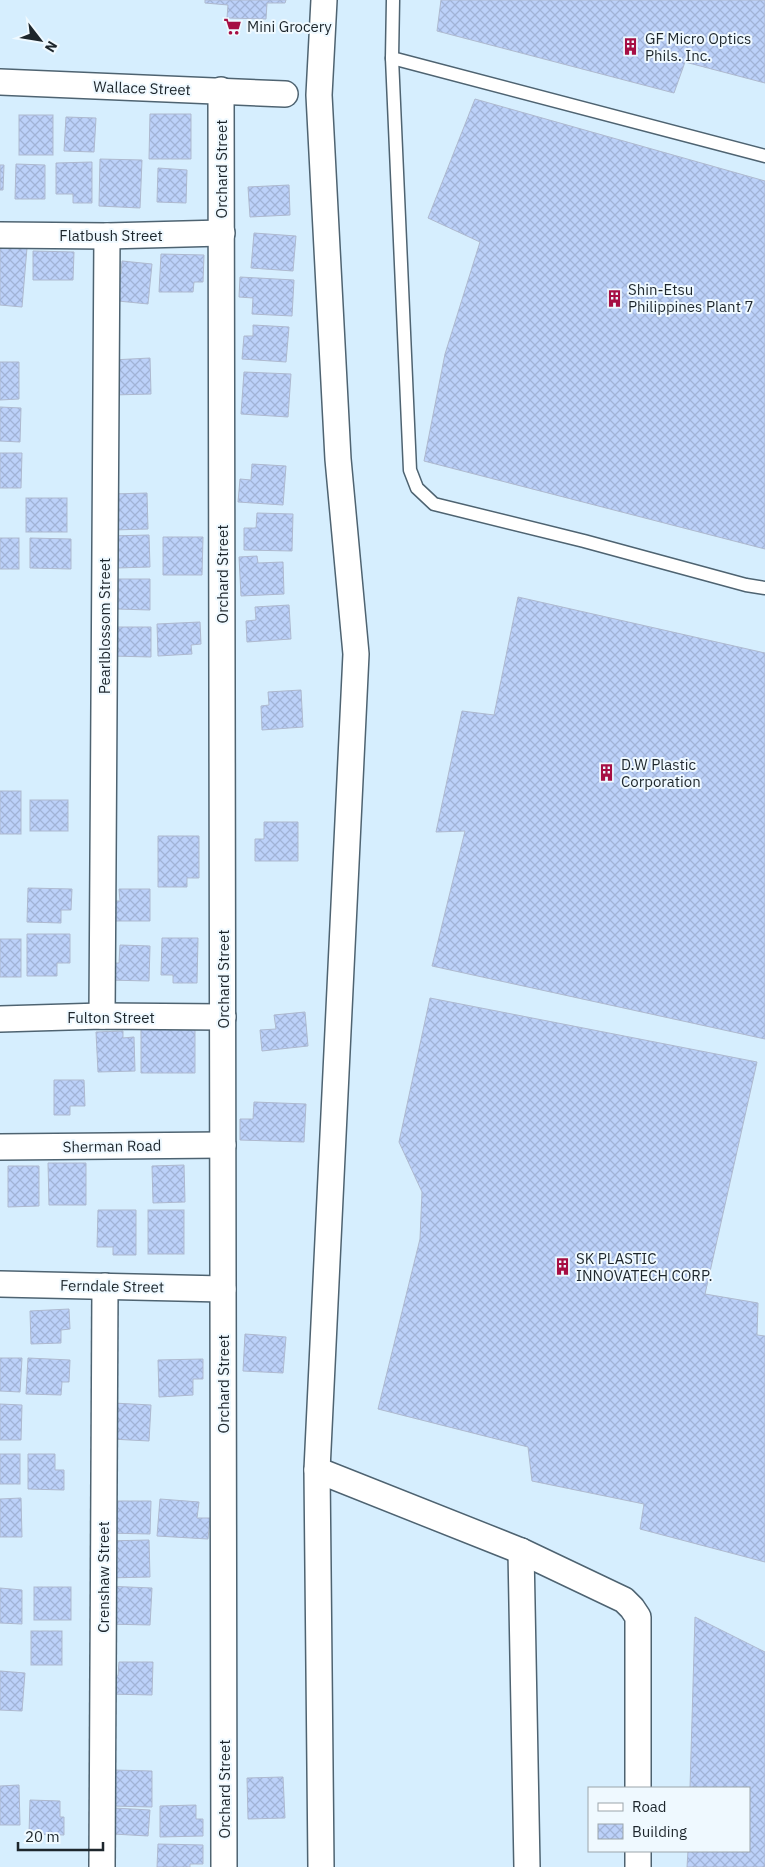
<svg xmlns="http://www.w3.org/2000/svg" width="765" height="1867" font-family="'IBM Plex Sans',sans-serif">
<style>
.building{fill:url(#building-cross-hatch);stroke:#aeb9cf}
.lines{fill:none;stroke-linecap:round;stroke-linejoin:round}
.lane-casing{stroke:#4e6371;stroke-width:15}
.street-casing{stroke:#4e6371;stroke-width:28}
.lane{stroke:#fff;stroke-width:12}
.street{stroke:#fff;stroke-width:25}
.labels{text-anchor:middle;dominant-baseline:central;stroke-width:4;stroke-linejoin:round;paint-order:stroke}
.poi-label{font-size:15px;fill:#1d262c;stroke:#eff9ff;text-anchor:start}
.street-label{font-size:15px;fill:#1d262c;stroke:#eff9ff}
</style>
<defs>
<pattern id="building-cross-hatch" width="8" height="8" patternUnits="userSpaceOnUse" patternTransform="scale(1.25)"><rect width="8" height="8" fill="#bcd1f9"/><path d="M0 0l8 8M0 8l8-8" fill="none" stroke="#a1b3d6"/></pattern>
</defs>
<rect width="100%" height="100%" fill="#d6eefe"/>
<g class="building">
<polygon points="205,0 286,0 285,3 267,3 266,19 227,18 228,5 205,3"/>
<polygon points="441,0 765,0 765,83 685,62 674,93 437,31"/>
<polygon points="475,99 765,181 765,549 424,461 445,354 480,242 428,218"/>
<polygon points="150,114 191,114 191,159 149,159"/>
<rect x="19" y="115" width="34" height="40"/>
<polygon points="66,117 96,118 94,152 64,151"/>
<polygon points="100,159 142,160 140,208 99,206"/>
<polygon points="92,162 92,203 73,203 73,194 56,194 56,163"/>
<polygon points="16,164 45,165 45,199 15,199"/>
<polygon points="0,165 4,165 3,190 0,190"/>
<polygon points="158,168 187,170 186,203 157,202"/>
<polygon points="289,185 290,215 250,217 248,187"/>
<polygon points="254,233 296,236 293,271 251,268"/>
<polygon points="0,246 27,248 22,307 0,305"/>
<polygon points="33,251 74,252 73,280 33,280"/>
<polygon points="161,254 204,255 203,282 194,282 193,292 159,292"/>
<polygon points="122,261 152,264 148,304 108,300 110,273 121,274"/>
<polygon points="240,277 294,280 292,316 252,314 253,298 239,297"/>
<polygon points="253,325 289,327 286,362 242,359 244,336 253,336"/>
<polygon points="150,358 151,394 113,395 112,360"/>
<polygon points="0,362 19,362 19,399 0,400"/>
<polygon points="244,372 291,374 288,417 241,414"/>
<polygon points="0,407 21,408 20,442 0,441"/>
<polygon points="0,453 22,453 21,488 0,488"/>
<polygon points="252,464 286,466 283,505 238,502 240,479 251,480"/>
<polygon points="147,493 148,529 113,530 112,494"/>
<rect x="26" y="498" width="41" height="34"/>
<polygon points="257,513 293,514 292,551 244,550 244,528 256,528"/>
<polygon points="149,535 150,567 117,568 109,536"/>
<polygon points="163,537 203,537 202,575 163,575"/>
<rect x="0" y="538" width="19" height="31"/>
<polygon points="30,538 71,539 71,569 30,568"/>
<polygon points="257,556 258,563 283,562 284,594 241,596 239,557"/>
<polygon points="117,579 150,579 150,610 117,609"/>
<polygon points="518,597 765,653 765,1039 432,966 465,831 436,832 462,711 494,715"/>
<polygon points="289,605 291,639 247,642 246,621 256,620 255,607"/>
<polygon points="200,622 201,644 191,645 192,654 158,656 157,624"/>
<polygon points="111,627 151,627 151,657 111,656"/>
<polygon points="301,690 303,727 262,730 261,706 269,705 268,692"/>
<rect x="0" y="791" width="21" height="43"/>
<rect x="30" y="800" width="38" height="31"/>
<polygon points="264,822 298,822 298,861 255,861 255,839 264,839"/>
<polygon points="158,836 199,836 199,878 187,878 187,887 158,887"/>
<polygon points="28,888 72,889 71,910 61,910 61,923 27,922"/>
<polygon points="119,889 150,889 150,921 111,921 111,901 120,901"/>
<polygon points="27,934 70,934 70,963 57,963 57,976 27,976"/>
<polygon points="162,938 198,938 197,983 173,983 173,975 161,975"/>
<rect x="0" y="939" width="21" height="38"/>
<polygon points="120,945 150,946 149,981 108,980 108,963 119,963"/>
<polygon points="430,998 757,1062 705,1294 758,1303 757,1335 765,1336 765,1562 640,1529 644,1504 532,1481 528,1447 378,1409 420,1239 422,1192 399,1142"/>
<polygon points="305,1012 308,1046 262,1051 260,1030 276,1029 274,1015"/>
<polygon points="195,1023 195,1073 141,1073 141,1024"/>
<polygon points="123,1031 123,1038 134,1037 135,1071 98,1072 96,1032"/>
<polygon points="54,1080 84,1080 85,1106 70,1106 70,1115 54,1115"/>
<polygon points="254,1102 306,1104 304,1142 240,1140 240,1119 253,1119"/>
<polygon points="48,1163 86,1163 86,1205 49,1205"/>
<polygon points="184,1165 185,1202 153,1203 152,1166"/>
<polygon points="8,1166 39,1166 39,1206 8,1207"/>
<polygon points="98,1210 136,1210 136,1255 113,1255 113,1247 97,1247"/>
<rect x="148" y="1210" width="36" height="44"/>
<polygon points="69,1309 70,1329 61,1330 61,1343 31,1344 30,1311"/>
<polygon points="245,1334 286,1337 283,1373 243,1371"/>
<polygon points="0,1358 22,1358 20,1392 0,1391"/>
<polygon points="28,1358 70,1360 69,1382 62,1382 61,1395 26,1394"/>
<polygon points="203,1359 203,1379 193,1379 193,1395 159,1397 158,1360"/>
<polygon points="113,1403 151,1405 149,1441 111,1439"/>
<polygon points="0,1404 22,1405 21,1440 0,1440"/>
<rect x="0" y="1454" width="20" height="30"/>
<polygon points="28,1454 55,1454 55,1470 64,1470 64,1490 28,1489"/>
<polygon points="21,1498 22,1537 0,1537 0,1499"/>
<polygon points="160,1499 199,1502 197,1518 210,1518 208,1539 157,1536"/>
<polygon points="118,1501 151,1501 150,1534 105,1533 105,1514 117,1514"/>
<polygon points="149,1540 150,1577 106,1578 105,1541"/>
<polygon points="105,1586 152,1588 150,1625 104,1624"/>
<rect x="34" y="1587" width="37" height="33"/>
<polygon points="0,1588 22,1590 22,1624 0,1623"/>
<polygon points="695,1617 765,1652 765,1867 687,1867 688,1851 749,1851 749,1788 690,1788"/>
<rect x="31" y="1631" width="31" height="34"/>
<polygon points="119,1662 153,1662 152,1695 107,1694 107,1676 118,1676"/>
<polygon points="0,1671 25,1673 22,1711 0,1710"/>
<polygon points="113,1770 152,1771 152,1807 112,1806"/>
<polygon points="283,1777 285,1818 248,1819 247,1778"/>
<polygon points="19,1785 20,1825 0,1825 0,1786"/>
<polygon points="30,1800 60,1801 60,1817 64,1817 64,1835 29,1834"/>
<polygon points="196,1805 196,1819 203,1819 203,1836 160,1837 160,1806"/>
<polygon points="114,1808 150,1810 148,1836 113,1834"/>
<polygon points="158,1844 203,1845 203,1864 190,1864 190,1867 157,1867"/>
</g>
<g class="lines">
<defs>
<g id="lane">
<polyline points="393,0 392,58 765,156"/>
<polyline points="392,58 410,470 417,488 434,504 584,541 746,585 765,588"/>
</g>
<g id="street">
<polyline points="0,82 285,94"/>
<polyline points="221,90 224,1867"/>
<polyline points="0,235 107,236 222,233"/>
<polyline points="102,1016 107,236"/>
<polyline points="0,1019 102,1016 223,1017"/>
<polyline points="0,1147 223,1145"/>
<polyline points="0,1284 223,1289"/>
<polyline points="317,1470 521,1551 624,1600 632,1608 638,1617 638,1788"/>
<polyline points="521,1551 527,1867"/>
<polyline points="638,1851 638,1867"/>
<polyline points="102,1867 105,1286"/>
<polyline points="321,1867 317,1470 356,654 338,459 319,95 324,0"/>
</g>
</defs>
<use href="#lane" class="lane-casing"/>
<use href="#street" class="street-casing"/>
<use href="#lane" class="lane"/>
<use href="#street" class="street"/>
</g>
<defs>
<symbol id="supermarket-bare" viewBox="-9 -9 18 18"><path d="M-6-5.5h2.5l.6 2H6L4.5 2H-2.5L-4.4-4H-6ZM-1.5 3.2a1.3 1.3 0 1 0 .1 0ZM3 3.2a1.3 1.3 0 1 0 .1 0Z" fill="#a60e43" stroke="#eff9ff" stroke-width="2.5" paint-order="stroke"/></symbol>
<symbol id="building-bare" viewBox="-9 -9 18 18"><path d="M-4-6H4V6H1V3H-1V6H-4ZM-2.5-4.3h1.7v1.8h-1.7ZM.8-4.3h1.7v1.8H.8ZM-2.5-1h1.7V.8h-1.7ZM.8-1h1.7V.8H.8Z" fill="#a60e43" stroke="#eff9ff" stroke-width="2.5" paint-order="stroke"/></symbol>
</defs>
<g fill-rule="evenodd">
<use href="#supermarket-bare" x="220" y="14" width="25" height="25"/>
<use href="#building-bare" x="618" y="34" width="25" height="25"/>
<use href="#building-bare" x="602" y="286" width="25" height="25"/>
<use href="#building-bare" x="594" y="760" width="25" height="25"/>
<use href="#building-bare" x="550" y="1254" width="25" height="25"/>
</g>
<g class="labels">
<g class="poi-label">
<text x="247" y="26">Mini Grocery</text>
<text x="645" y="38">GF Micro Optics<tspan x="645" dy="17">Phils. Inc.</tspan></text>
<text x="628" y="289">Shin-Etsu<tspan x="628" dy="17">Philippines Plant 7</tspan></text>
<text x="621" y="764">D.W Plastic<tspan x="621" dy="17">Corporation</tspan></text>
<text x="576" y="1258">SK PLASTIC<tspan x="576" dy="17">INNOVATECH CORP.</tspan></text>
</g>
<g class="street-label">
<text transform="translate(142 88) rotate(2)">Wallace Street</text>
<text transform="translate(221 169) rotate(-90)">Orchard Street</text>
<text x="111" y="235">Flatbush Street</text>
<text transform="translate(222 574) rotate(-90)">Orchard Street</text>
<text transform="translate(104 626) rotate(-90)">Pearlblossom Street</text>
<text transform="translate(223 979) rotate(-90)">Orchard Street</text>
<text x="111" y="1017">Fulton Street</text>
<text transform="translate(112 1146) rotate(-1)">Sherman Road</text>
<text transform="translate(112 1286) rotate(1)">Ferndale Street</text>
<text transform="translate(223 1384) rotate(-90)">Orchard Street</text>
<text transform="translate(103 1577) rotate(-90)">Crenshaw Street</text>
<text transform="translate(224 1789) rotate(-90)">Orchard Street</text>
</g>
</g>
<rect x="588" y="1787" width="162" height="65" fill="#eff9ff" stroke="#9ba5ab"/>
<rect x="598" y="1803" width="25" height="8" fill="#ffffff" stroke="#9ba5ab"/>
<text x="632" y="1812" font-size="15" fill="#1d262c">Road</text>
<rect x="598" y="1824" width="25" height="15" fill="url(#building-cross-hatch)" stroke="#9ba5ab"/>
<text x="632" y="1837" font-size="15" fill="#1d262c">Building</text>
<g transform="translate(40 40) rotate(121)" stroke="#eff9ff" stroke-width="4" paint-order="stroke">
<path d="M0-4L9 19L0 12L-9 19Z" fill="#1d262c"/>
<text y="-8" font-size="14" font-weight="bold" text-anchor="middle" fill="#1d262c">N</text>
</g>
<path d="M18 1842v8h85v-8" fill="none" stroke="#1d262c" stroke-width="2.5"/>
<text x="25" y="1842" font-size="15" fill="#1d262c" stroke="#eff9ff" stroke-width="4" paint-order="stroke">20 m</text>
</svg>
